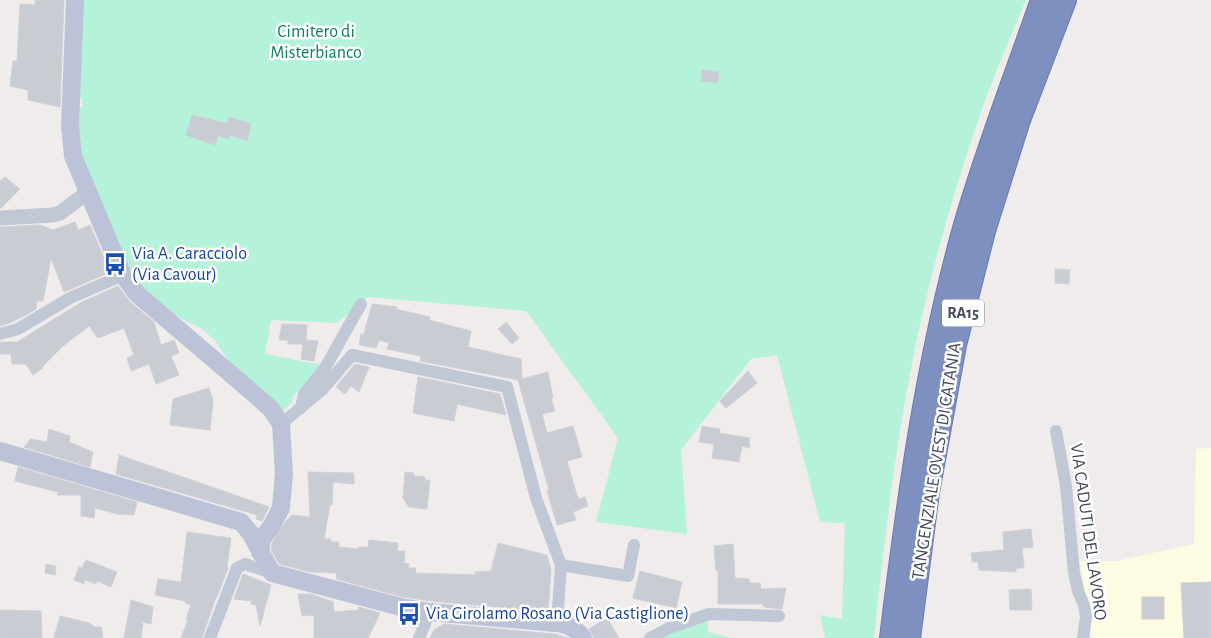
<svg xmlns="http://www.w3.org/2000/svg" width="1211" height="638" font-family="'Alegreya Sans',sans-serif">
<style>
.commercial{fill:#fdfbe1}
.green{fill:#b4f2d9}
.building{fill:#caccd4;stroke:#cfd0d8}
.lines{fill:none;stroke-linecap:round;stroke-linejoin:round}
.motorway-casing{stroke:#697bac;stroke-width:24}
.minor{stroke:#c0c7d5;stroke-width:12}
.tertiary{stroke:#c0c7d5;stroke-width:15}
.secondary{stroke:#bcc3d7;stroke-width:18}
.motorway{stroke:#7e90c0;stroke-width:22}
.labels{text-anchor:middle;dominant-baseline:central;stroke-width:5;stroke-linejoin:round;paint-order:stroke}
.shield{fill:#fff;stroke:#7b808c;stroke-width:1}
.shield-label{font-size:16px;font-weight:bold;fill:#434a5a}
.park-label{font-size:18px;fill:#0e8160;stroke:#fff}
.transit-label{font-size:18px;fill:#164399;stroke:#fff;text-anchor:start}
.street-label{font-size:18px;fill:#434a5a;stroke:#fff}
</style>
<rect width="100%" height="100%" fill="#efeceb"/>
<polygon class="commercial" points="1211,448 1211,638 1092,638 1080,561 1117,561 1194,544 1196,449"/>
<g class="green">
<path d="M82,0H1026C1013,31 999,63 987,95C957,178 932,266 914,353C895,447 884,543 874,638H825L820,615L842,619L845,523L820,522L777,355L751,359L681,450L687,534L596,522L618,438L526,311L368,297L337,323L271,320L265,354L323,365L293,396L292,402L281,413L231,365L215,340L202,329L180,318L156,301L140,287L125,258L81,152L77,134L78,109L83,106L82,99L77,95Z"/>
<polygon points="708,619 708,632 730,638 659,638"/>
</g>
<g class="building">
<polygon points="35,0 64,0 60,107 28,100 28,90 10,86 13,61 17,61 20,4 35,5"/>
<polygon points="702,70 719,72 718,83 701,81"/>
<polygon points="192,115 228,124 229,117 251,124 247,141 230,135 228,139 218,136 215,145 186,135"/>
<polygon points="5,177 20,189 0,209 0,181"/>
<polygon points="75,222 78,230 90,225 110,272 64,292 51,258 43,301 37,301 36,309 28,314 9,323 0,326 0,227 40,225 53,230"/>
<polygon points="1055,269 1070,270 1069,284 1055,283"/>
<polygon points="118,286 130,302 154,322 161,345 174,340 179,353 171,356 179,375 156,384 149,364 131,371 127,358 134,355 124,328 98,338 89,326 63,346 42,367 43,368 33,375 26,364 12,364 11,354 0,354 0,342 17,342 82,302"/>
<polygon points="372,304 397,307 396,309 430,317 429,320 471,331 468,347 521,359 522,379 548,372 553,398 551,398 555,411 542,414 547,433 573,426 582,457 567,461 578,499 585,497 588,506 573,512 576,520 557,525 547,491 549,490 518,380 420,361 421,356 387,349 389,343 379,340 376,348 359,345 361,334 364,334"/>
<polygon points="506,322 519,338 512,344 498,329"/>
<polygon points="282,324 307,325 306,340 318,341 314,361 301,359 303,344 288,344 288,340 279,340"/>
<polygon points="355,364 369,367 359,392 351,386 345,394 336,387"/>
<polygon points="748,371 757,383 726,408 720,401"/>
<polygon points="418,377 500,394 506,415 457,404 454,421 413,413"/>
<polygon points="209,388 213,401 210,430 170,425 173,399"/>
<polygon points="702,426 720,429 719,433 750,438 749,448 742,446 739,462 712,458 714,444 699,442"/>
<polygon points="49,429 70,436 69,442 93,452 90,467 24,447 31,439 47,442"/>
<polygon points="119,455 235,495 269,507 262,521 256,519 257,515 240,510 116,474"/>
<polygon points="18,467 137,502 134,515 118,514 95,508 94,518 81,516 81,495 57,495 58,492 15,481"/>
<polygon points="308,472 354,473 354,484 333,482 332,505 330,504 324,539 331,539 331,542 339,542 339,547 358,549 359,547 368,547 369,540 398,543 397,551 405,551 404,563 409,564 408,568 416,568 415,573 475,575 475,572 491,571 498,543 547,555 551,570 548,612 431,601 403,597 336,579 337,573 310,572 279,564 271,549 272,543 286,521 292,515 310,517"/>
<polygon points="405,472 414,473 414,476 425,477 425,480 430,480 427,509 409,507 403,498"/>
<polygon points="1031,529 1033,547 1022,548 1024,568 1016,568 1016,572 979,570 978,562 972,562 971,553 1004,550 1003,532"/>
<polygon points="187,532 231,538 227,568 228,568 217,597 216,597 202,638 181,638 188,620 186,619 191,605 185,603 186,601 155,595 158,579 181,582"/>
<polygon points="733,544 735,578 749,579 750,583 760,583 761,589 786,588 782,609 764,607 762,604 718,604 718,571 716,571 714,546"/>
<polygon points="86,560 117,572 111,587 97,581 96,584 85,580 84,584 74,580 79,567 82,568"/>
<polygon points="46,564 56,566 55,575 45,573"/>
<polygon points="640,571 682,582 676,608 633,598"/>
<polygon points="243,574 271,585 260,626 256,605 251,604 252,601 234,599"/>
<polygon points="1211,582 1211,638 1184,638 1181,583"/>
<polygon points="1031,589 1032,610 1010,610 1009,590"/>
<polygon points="298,594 311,594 333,602 334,612 358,610 359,607 380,613 368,638 314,638 314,615 302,616"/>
<rect x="1142" y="597" width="22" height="22"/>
<polygon points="131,600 153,607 151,624 143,622 141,638 124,638"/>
<polygon points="0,610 41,611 42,638 0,638"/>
<polygon points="60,616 89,623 95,627 101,627 103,638 54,638"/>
<polygon points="607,618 619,638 594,638 589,629"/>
<polygon points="444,624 555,634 568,638 430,638 434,630"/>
</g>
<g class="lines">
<defs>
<g id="motorway">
<path d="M891,638C908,499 927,360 965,225C987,149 1016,75 1042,0"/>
<polyline points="909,638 928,492 955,345 984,231 1019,120 1065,0"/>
</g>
</defs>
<use href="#motorway" class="motorway-casing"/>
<g class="minor">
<polyline points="0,334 18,329 70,298 123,275"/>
<polyline points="301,408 304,394 325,368 361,304"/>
<polyline points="281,424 322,390 352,355 507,387 536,498 561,565 557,623"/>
<polyline points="1056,431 1066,486 1074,573 1078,591 1084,605 1086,617 1083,638"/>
<polyline points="561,565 628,576 634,545"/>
<polyline points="210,638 237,568 245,564 272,573"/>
<polyline points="419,638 430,612"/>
<polyline points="650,638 669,628 709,614 779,616"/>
</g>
<polyline class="tertiary" points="0,218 53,215 60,213 88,192"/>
<g class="secondary">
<polyline points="75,0 70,126 73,156 123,275 137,294 253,393 271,409 281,424 284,474 281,508 271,527 262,539 260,552"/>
<path d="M0,451L241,522L251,534L272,573L401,607L430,612L557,623C568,625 576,628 583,638"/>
</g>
<use href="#motorway" class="motorway"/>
</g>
<defs>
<symbol id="bus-bare" viewBox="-9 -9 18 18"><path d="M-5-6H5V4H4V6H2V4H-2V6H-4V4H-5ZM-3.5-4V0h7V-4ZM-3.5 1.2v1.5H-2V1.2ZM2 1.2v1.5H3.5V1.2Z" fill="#1a4fb4" stroke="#fff" stroke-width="2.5" paint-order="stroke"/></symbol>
</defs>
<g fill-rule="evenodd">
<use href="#bus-bare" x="99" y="248" width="32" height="32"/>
<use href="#bus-bare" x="393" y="598" width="32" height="32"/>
</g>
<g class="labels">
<rect class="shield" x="942" y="299.5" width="42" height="27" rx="4"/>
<g class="shield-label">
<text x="963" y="313">RA15</text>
</g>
<g class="park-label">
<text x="316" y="32">Cimitero di<tspan x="316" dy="21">Misterbianco</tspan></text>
</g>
<g class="transit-label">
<text x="132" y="254">Via A. Caracciolo<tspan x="132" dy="21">(Via Cavour)</tspan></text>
<text x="426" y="614">Via Girolamo Rosano (Via Castiglione)</text>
</g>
<g class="street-label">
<text transform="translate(937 461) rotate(-81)">TANGENZIALE OVEST DI CATANIA</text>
<text transform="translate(1088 532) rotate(82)">VIA CADUTI DEL LAVORO</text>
</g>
</g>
</svg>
